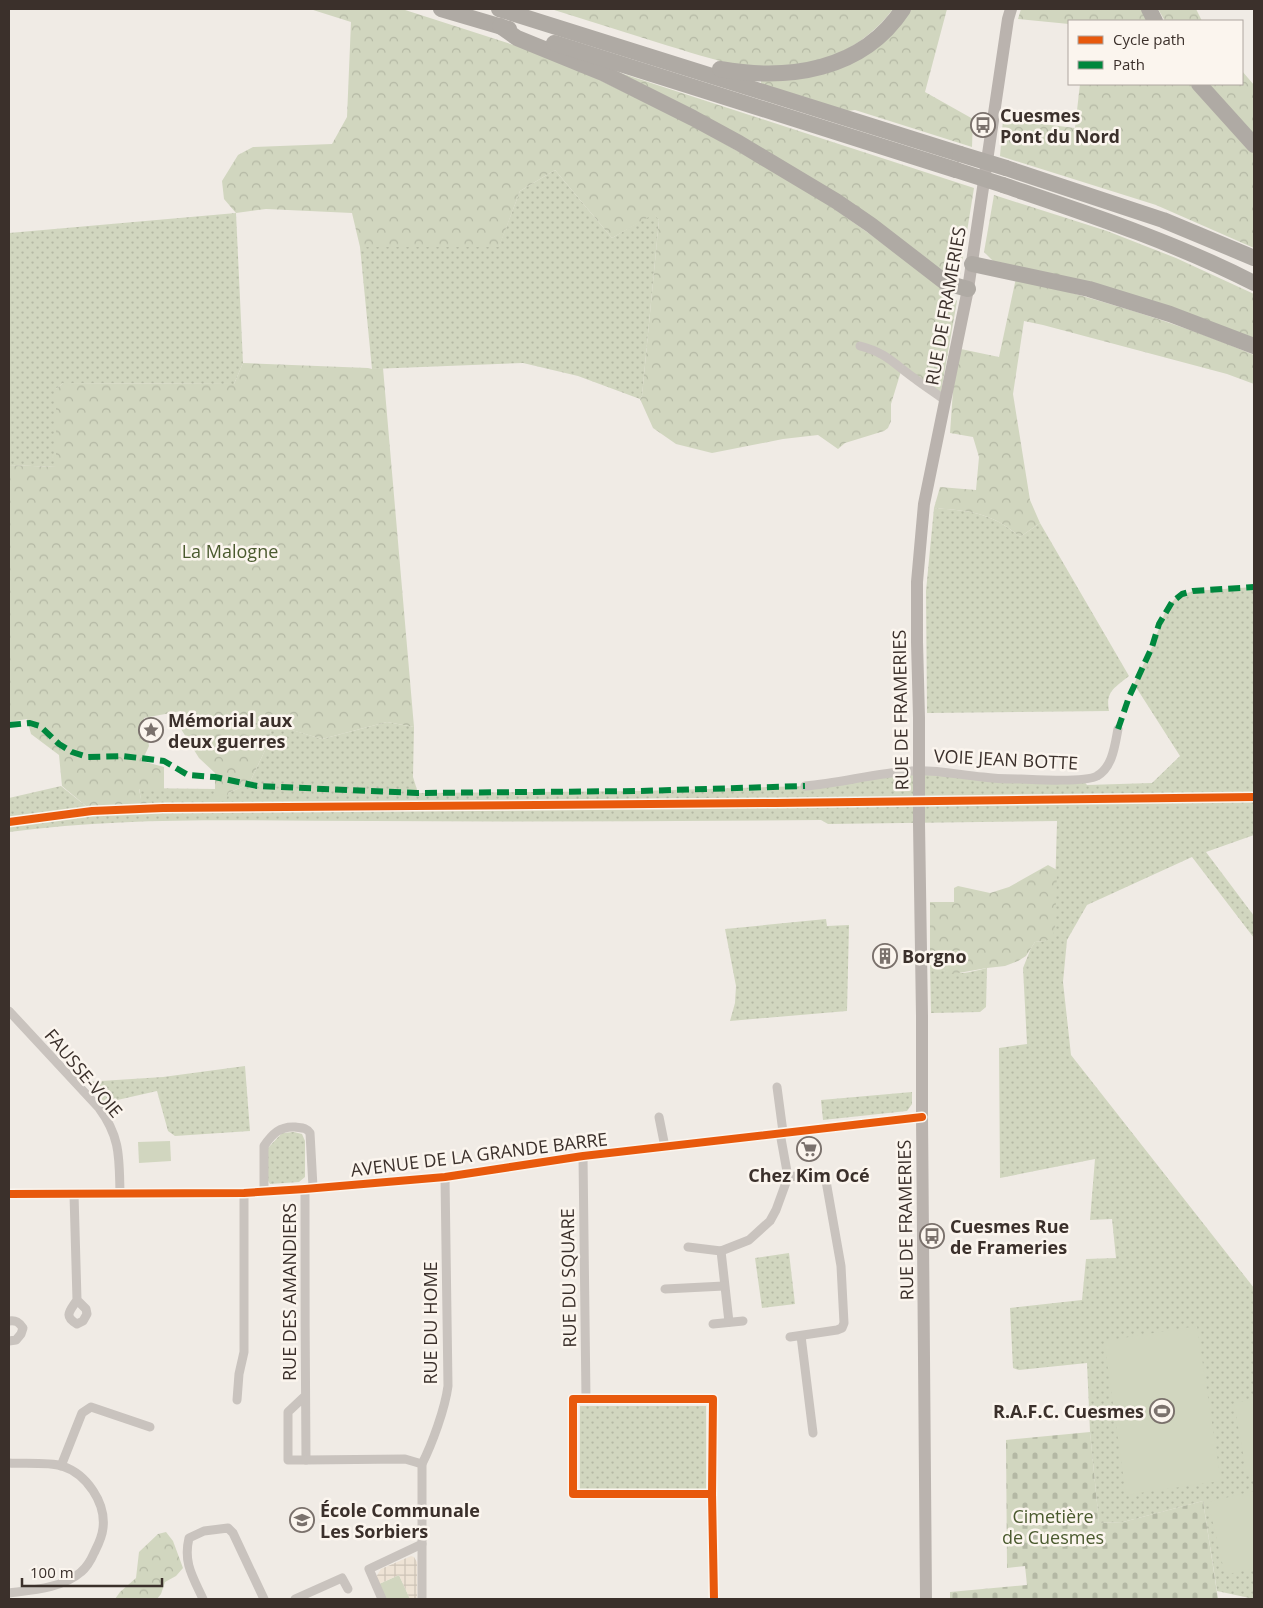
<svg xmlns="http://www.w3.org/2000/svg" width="1263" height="1608" font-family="'Open Sans',sans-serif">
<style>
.grass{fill:url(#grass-dots)}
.forest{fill:url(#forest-crowns)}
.cemetery{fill:url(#cemetery-stones)}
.pitch{fill:#d1d6bf}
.plaza{fill:url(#plaza-grid)}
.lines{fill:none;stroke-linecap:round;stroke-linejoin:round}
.minor{stroke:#c9c3be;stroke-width:9}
.secondary{stroke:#bab3ae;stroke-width:12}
.motorway{stroke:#afaaa4;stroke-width:16}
.motorway-bridge{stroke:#afaaa4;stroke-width:16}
.quiet{stroke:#00873e;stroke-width:6;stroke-dasharray:12 6;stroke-linecap:butt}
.cycleway-casing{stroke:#fbf5ee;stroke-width:11}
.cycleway{stroke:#e8590c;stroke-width:8}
.labels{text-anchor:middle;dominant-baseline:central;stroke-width:5;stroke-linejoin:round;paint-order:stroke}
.poi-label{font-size:18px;font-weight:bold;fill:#3b302b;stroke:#fbf5ee;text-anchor:start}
.street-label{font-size:18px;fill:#3b302b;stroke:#fbf5ee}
.park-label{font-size:18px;fill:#4a5a2e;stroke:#fbf5ee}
</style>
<defs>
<pattern id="grass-dots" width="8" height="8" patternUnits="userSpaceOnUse" patternTransform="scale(1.25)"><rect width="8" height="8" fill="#d1d6bf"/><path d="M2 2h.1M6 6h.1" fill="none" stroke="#b4b8a4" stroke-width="1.8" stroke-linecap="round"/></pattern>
<pattern id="forest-crowns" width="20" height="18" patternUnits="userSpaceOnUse" patternTransform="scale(1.25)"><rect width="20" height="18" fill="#d1d6bf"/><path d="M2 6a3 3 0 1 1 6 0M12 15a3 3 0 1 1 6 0" fill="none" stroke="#b4b8a4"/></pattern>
<pattern id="cemetery-stones" width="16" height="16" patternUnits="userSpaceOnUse" patternTransform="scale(1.25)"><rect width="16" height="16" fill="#d1d6bf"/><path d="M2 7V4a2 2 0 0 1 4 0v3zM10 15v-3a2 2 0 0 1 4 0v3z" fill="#b4b8a4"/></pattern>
<pattern id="plaza-grid" width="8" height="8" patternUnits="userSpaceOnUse" patternTransform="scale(1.25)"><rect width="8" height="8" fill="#eee3d5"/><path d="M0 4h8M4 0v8" fill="none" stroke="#cdc3b7"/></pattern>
</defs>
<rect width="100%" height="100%" fill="#f0ebe5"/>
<g class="grass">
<polygon points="555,170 612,238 654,213 659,220 642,396 640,399 578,376 523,363 372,369 360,247 499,246 520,191"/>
<polygon points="236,213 243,363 234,384 63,383 56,389 56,467 9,465 9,233"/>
<path d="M934,508C970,511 991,512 1020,537L1040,523L1129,676C1116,687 1105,691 1109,711L927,713L926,591Z"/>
<path d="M1254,587V835L1206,852L1254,916V938L1192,857L1087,905L1067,940L1063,982L1071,1055L1254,1288V1599L1217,1591L1203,1501L1123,1522L1099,1523L1090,1432L1087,1363L1019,1370L1013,1368L1010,1308L1082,1300L1086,1259L1116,1258L1112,1219L1090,1220L1095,1159L1000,1178L999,1048L1027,1044L1023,968L1031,948L1035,942L1045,941L1054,929L1057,821L828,824L821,820C671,821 522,822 372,821C251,821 129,816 9,832V798L61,786L92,811L152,808L141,800L139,788L215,789L228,793L249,784L268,744L271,730L279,726L322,739L387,722L414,727L413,777L418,793L639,791L805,786L920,773L1082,779L1087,785L1152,783L1180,756L1134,684L1152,647L1165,612L1176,597L1193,591Z"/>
<polygon points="826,919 827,926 849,925 847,1011 730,1021 735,1003 736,986 725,929"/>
<path d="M930,963C951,977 964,974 987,968L986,1007L980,1012L931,1013Z"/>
<polygon points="245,1066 250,1131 175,1136 168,1131 157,1091 104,1103 85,1082 163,1077"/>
<polygon points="912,1092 912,1104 907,1111 823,1120 821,1100"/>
<polygon points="294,1132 302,1134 305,1141 305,1177 299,1182 270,1184 267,1179 267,1149 282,1133"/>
<polygon points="789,1253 795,1304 762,1308 755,1258"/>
<rect x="580" y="1406" width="126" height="83"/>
</g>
<g class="forest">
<polygon points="310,9 402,9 526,49 581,71 684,121 809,191 932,278 951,293 957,301 941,392 902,368 891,404 891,421 888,428 884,431 845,443 838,449 818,435 783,439 712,453 676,444 653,428 640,399 642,396 659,220 654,214 612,238 555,170 520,191 499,247 360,247 352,213 266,209 236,213 224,199 222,181 238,155 253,147 332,144 347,117 351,22"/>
<path d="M551,9H893C859,55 801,75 745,66C714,61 686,51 656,42C621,31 586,20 551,9Z"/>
<polygon points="908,9 947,9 925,92 973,119 972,147 855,110 847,111 761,84 761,78 819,72"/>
<polygon points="1021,9 1142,9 1149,21 1069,21 1069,24 1018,19"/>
<polygon points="1158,9 1196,9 1202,21 1165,21"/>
<polygon points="602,67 974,188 960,275 953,278"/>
<polygon points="1242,71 1254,85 1254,134 1208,84 1242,84"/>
<polygon points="1080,84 1192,84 1254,153 1254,248 1156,205 1000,156 1003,119 1075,128"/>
<polygon points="994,195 1107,231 1176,258 1254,294 1254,340 994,262 984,252"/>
<path d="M1016,278C1097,299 1177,322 1254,355V384L1227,374L1043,325L1024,321L1013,394L1030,500L1040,523L1020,537C991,512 970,511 934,508L940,487L976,490L979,457L973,437L950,433L956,348L999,357Z"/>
<polygon points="243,363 368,368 372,369 383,368 414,727 387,722 322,739 278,726 271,730 268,744 249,784 228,793 226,801 211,802 215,789 215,773 199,758 181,729 181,711 144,718 149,746 142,761 164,767 164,789 139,789 141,799 152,802 152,808 92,811 62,786 59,755 31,734 27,719 9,722 9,465 56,467 56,389 63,383 234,384"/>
<polygon points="1048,865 1057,870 1055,929 1052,938 1045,941 1035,942 1026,956 1018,961 1005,966 987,968 953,974 937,968 930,963 930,902 954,902 954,888 958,886 990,893 1009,887"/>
<polygon points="166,1532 173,1541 183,1568 176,1576 165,1582 161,1594 157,1599 115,1599 120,1592 136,1578 139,1552 158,1534"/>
</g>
<polygon class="cemetery" points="1090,1432 1099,1523 1123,1522 1203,1501 1218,1599 950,1599 950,1592 1027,1585 1025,1566 1007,1568 1006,1440"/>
<g class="pitch">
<polygon points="170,1141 171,1161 139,1163 138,1142"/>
<polygon points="1197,1326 1221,1481 1126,1495 1104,1341"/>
<polygon points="1254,1399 1254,1475 1247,1476 1234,1403"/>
<polygon points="1254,1491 1254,1568 1225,1575 1208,1502"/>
<polygon points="399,1575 410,1599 386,1599 379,1584"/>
</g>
<polygon class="plaza" points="411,1556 414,1557 417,1562 417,1599 410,1599 399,1575 379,1584 376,1577 381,1569"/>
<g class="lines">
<g class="minor">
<path d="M860,346C887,353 893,363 914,378C924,386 936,393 946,401"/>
<path d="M805,786C841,783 875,773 911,771C935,769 959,775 983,777C996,779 1009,779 1021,779C1035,780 1087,782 1097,776C1113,767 1115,744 1118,729"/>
<path d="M9,1011L99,1108C121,1138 119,1158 120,1193"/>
<polyline points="777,1087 783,1132"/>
<polyline points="659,1117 665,1147"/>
<polyline points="583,1156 586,1399"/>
<path d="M788,1177C801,1176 816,1171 826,1181L841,1266L844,1323L842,1328L837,1330L790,1337"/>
<path d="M305,1189C305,1279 305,1370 306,1460H288V1412L305,1396"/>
<path d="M264,1192V1146C272,1134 280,1126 295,1127C301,1128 306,1127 310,1133L313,1187"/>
<polyline points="9,1194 244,1193 305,1189 445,1177 583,1156 922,1117"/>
<path d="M74,1194L77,1300L86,1309L87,1314L83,1321L77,1324C63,1316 70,1311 77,1300"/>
<polyline points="688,1247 721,1251 749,1240 770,1221 776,1210 788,1177 780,1133"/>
<polyline points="721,1251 729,1322"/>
<polyline points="665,1289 724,1286"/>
<path d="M9,1321C16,1320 19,1322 23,1328L21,1334L16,1340L9,1341"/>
<polyline points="713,1324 743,1321"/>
<polyline points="801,1336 813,1433"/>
<polyline points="237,1400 239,1374 244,1352 244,1193"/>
<polyline points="306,1460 405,1459 422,1464"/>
<path d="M9,1463C23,1464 49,1462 62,1466C87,1474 106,1503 103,1528C102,1538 98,1545 94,1553C91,1560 87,1567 81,1572C63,1588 32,1590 9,1593"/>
<polyline points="61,1466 82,1413 91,1407 150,1427"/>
<polyline points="712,1494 573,1494 573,1399 713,1399 712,1494 714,1599"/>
<path d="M203,1599C193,1577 183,1563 189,1538L204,1531L228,1528L233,1533L264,1599"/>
<polyline points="295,1599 342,1578 348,1589"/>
<polyline points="382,1599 369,1569 422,1544"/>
<path d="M422,1599V1464C432,1444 445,1409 448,1386L445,1177"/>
</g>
<polyline class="secondary" points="926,1599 922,1117 922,1016 919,823 919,718 917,642 917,582 924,504 968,289 1008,19 1011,9"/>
<g class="motorway">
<polyline points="441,9 509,29"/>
<polyline points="499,9 960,154"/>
<polyline points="1149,9 1155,21"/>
<polyline points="500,26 517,38 603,73 693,118 739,143 836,201 871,225 946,283 968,289"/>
<polyline points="554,43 956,170"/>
<path d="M720,69C788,81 862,71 903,9"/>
<polyline points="1199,84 1254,145"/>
<polyline points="1006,168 1163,220 1254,258"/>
<path d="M1003,185C1088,214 1174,242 1254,283"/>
<polyline points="972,264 1089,289 1170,314 1254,346"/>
</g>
<g class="motorway-bridge">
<polyline points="960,154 1006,168"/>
<polyline points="956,170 1003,185"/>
</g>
<g class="quiet">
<polyline points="9,725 30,723 40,726 59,744 72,752 88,757 123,756 164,761 188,775 215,777 257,786 417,793 639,791 805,786"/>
<polyline points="1118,729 1129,697 1152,647 1159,624 1172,602 1182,594 1193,591 1254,587"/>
</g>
<defs>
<g id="cycleway">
<polyline points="9,822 92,811 163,808 775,803 1254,797"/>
<polyline points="9,1194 244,1193 305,1189 445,1177 583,1156 922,1117"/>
<polyline points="712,1494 573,1494 573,1399 713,1399 712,1494 714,1599"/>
</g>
</defs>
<use href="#cycleway" class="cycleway-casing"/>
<use href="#cycleway" class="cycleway"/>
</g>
<defs>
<symbol id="bus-ring" viewBox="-11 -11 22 22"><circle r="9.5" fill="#fbf5ee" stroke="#7a716c" stroke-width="1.5"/><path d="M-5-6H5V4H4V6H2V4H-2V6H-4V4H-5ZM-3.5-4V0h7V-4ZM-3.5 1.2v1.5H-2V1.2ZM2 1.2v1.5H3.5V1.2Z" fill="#7a716c"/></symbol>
<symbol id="sight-ring" viewBox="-11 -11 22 22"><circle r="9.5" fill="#fbf5ee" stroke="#7a716c" stroke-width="1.5"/><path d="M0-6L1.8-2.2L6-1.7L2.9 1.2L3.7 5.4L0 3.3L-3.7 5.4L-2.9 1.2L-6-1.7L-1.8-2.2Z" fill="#7a716c"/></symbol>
<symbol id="building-ring" viewBox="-11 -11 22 22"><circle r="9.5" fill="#fbf5ee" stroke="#7a716c" stroke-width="1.5"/><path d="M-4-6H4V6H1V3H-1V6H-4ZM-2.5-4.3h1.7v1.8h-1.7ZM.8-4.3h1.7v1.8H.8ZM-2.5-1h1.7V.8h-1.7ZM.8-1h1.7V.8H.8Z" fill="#7a716c"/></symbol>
<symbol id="supermarket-ring" viewBox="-11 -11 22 22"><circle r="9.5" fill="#fbf5ee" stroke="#7a716c" stroke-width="1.5"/><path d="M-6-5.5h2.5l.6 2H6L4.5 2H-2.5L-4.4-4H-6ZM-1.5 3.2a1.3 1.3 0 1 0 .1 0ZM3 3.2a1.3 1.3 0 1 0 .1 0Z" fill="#7a716c"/></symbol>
<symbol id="stadium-ring" viewBox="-11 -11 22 22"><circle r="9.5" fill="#fbf5ee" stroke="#7a716c" stroke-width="1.5"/><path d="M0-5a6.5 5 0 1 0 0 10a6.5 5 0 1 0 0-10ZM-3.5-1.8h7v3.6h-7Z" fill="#7a716c"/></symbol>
<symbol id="school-ring" viewBox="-11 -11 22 22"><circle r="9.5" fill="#fbf5ee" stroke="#7a716c" stroke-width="1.5"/><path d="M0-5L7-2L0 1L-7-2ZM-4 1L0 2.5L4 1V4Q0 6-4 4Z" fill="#7a716c"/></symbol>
</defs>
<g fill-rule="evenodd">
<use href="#bus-ring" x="969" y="111" width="28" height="28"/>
<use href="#sight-ring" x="137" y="716" width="28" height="28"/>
<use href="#building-ring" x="871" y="942" width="28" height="28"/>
<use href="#supermarket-ring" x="795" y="1135" width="28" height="28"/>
<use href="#bus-ring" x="918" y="1222" width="28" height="28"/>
<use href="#stadium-ring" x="1148" y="1397" width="28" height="28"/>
<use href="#school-ring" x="288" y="1506" width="28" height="28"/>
</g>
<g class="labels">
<g class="poi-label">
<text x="1000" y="115">Cuesmes<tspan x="1000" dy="21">Pont du Nord</tspan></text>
<text x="168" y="720">Mémorial aux<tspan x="168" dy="21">deux guerres</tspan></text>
<text x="902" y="956">Borgno</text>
<text x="809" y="1175" text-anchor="middle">Chez Kim Océ</text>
<text x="950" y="1226">Cuesmes Rue<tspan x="950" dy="21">de Frameries</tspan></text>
<text x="1144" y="1411" text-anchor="end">R.A.F.C. Cuesmes</text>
<text x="320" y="1510">École Communale<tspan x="320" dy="21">Les Sorbiers</tspan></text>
</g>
<g class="street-label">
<text transform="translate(945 306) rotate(-80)">RUE DE FRAMERIES</text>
<text transform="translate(900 710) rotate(-91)">RUE DE FRAMERIES</text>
<text transform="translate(1006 759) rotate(3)">VOIE JEAN BOTTE</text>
<text transform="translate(84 1073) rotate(50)">FAUSSE-VOIE</text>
<text transform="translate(479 1154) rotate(-7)">AVENUE DE LA GRANDE BARRE</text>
<text transform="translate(905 1220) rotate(-91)">RUE DE FRAMERIES</text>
<text transform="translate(568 1278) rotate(-91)">RUE DU SQUARE</text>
<text transform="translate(289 1292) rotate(-90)">RUE DES AMANDIERS</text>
<text transform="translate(430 1323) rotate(-90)">RUE DU HOME</text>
</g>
<g class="park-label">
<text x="230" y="551">La Malogne</text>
<text x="1053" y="1516">Cimetière<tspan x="1053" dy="21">de Cuesmes</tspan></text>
</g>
</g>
<rect width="1263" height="1608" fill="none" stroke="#3b302b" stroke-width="20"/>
<rect x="1068" y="20" width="175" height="65" fill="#fbf5ee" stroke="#aea6a0"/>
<rect x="1078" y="36" width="25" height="8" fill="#e8590c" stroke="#aea6a0"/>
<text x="1113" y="45" font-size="15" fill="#3b302b">Cycle path</text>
<rect x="1078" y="61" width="25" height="8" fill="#00873e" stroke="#aea6a0"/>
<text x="1113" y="70" font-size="15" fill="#3b302b">Path</text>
<path d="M22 1578v8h140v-8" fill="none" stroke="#3b302b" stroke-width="2.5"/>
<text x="30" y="1578" font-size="15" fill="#3b302b" stroke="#fbf5ee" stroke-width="4" paint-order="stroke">100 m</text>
</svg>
